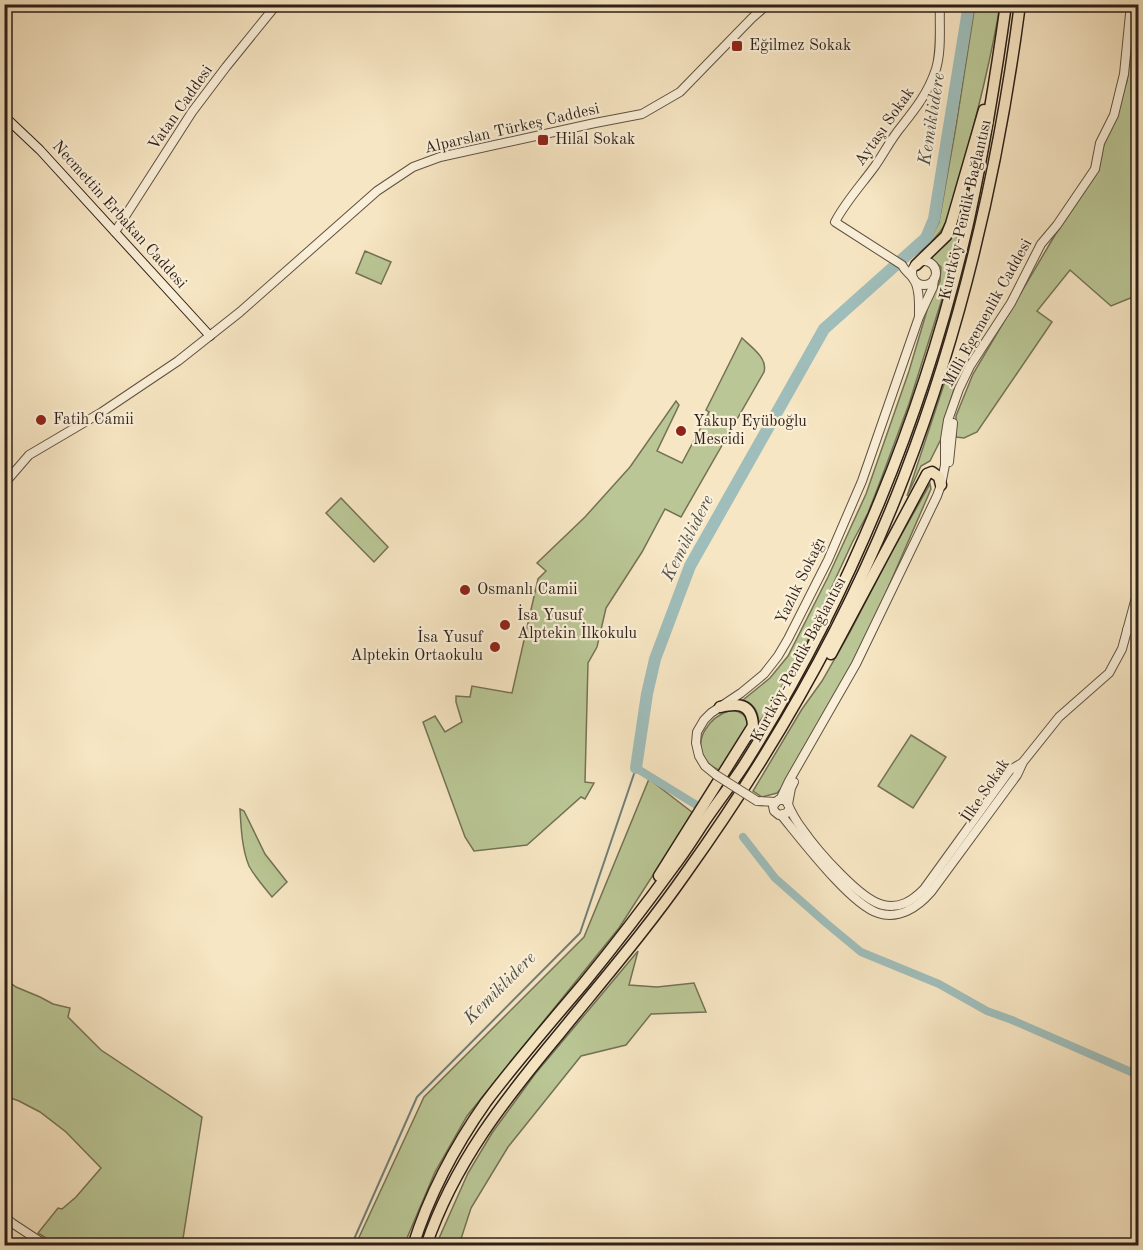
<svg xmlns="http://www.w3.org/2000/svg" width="1143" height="1250" font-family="'Old Standard TT',serif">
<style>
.green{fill:#bac695;stroke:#747256;stroke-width:1.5}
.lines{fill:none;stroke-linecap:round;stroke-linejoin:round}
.stream{stroke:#717e79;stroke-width:2}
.canal{stroke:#9fbebb;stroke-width:8}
.river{stroke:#9fbebb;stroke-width:12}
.tertiary-casing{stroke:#605142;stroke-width:10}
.secondary-casing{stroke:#2d1f17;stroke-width:10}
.motorway-casing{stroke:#2d1f17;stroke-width:13}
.tertiary{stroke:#faefd8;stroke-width:8}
.secondary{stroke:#faefd8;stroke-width:8}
.motorway{stroke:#f7e6c3;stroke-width:10}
.tertiary-bridge-casing{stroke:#605142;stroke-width:10;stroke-linecap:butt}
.tertiary-bridge{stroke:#faefd8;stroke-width:8}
.poi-dot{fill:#8f2418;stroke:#faefd8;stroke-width:2}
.labels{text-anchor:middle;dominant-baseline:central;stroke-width:4.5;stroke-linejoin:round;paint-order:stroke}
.poi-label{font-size:16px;fill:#2d1f17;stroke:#faefd8;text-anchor:start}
.street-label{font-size:16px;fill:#2d1f17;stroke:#faefd8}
.water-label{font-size:18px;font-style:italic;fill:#4f4f48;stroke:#faefd8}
</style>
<rect width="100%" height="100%" fill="#f7e6c3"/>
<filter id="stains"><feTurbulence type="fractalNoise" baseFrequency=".00333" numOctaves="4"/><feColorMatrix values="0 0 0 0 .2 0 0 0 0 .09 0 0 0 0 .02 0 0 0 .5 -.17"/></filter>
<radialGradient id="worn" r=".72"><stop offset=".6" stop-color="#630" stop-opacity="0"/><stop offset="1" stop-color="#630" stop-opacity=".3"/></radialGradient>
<g class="green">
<path d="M975,5H1000C991,60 977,113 963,167C957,188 953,214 940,232C931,244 921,251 909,259L930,240L939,222L956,126Z"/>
<polygon points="1136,5 1138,5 1138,295 1111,306 1070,270 1037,311 1052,322 977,432 964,438 956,437 956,416 973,374 1055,235 1095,176 1104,144 1127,81"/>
<path d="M972,173L947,283L909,404L880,482L868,513L852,543L822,608L811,634L789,675L759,723C758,711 754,704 743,700L770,678L788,656L828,577L866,494L909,371L928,307L940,281L941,267L931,258L954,234Z"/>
<polygon points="365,251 391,262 381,284 356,273"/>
<path d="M742,338C751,347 768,358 764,372L681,517L665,509L642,552L606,608L597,647L588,663L585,782L594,783L585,799L581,797L527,845L474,851L465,837L423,722L435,716L445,732L462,722L456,702V696L470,697L472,686L512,693L538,579L546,571L537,563L585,517L630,467L676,401L679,405L657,451L682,463L709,412L706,410Z"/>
<polygon points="952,360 962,365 948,408 944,433 930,461 921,466 907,496"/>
<polygon points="930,484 931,489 858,657 787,782 777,793 762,797 753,791 802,709 822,681 850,632 891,553"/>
<polygon points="341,498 388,547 374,562 326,513"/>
<path d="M731,710C742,712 746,715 748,725L720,771C717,769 711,766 708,763C690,741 709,717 731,710Z"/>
<polygon points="911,735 946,757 913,808 878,786"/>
<polygon points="649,779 693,813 619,928 467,1116 435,1172 404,1245 355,1246 424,1097 584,937"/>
<path d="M240,809L244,811L265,854L287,882L272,897C264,887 255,877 249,866C242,849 241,828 240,809Z"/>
<polygon points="638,951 629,985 657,987 694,983 706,1012 651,1014 626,1045 581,1056 508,1147 471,1208 459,1245 436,1245 468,1173 492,1133 535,1074"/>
<polygon points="4,978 16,987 40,997 53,1004 70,1008 68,1017 101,1050 202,1117 182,1245 57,1245 38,1233 58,1208 62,1209 76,1197 101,1168 66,1132 40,1112 19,1101 5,1096"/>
</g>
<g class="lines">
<polyline class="stream" points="351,1246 417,1097 580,933 636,768"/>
<g class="canal">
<polyline points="636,768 698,806"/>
<polyline points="743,837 775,878 826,923 861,952 939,984 987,1011 1012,1020 1138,1075"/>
</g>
<polyline class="river" points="636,768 647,694 655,659 690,566 824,329 926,238 934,219 969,4"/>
<defs>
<g id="tertiary">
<polyline points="115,232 192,112 226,67 277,4"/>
<circle cx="924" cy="273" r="12"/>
<path d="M919,316C919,304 920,286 912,277C908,272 905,271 902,265L835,222C846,201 862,184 875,166C884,153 891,139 901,127C916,108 928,93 936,69C942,49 939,25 940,4"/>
<polyline points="949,462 953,423"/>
<polyline points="4,484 29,455 102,412 178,361 240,312 377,191 413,167 440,157 595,123 642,114 680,92 752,18 768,4"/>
<polyline points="1127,630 1138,631"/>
<polyline points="716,775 705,766 699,756 696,743 697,732 704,720 711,713 741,693 764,674 778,656 788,639 828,560 862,481 919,317 933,287 934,279"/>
<polyline points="780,800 789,781 856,664 937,496 941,485 945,465 945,439 948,420 959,389 970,366 1011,303 1041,244 1057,225 1095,169 1100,143 1114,115 1124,74 1131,4"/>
<polyline points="757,801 776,802"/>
<polyline points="788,804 791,788 794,782"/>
<path d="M789,809L787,813L779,815L774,811L773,806L778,800H783L787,802C791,812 796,821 803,830C817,850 860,900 883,905C900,909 912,901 924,889L1010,770L1022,763"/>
<path d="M782,816C801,839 851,905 878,913C899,920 918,907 931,892L1017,775L1023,762L1059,717L1109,673L1122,649L1138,590"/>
<polyline points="4,1216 12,1223 47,1246"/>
</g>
<polyline id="secondary" points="4,116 40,150 210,336"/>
<g id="motorway">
<polyline points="916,265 946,236 951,224 984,110"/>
<polyline points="831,654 927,474 932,472 939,477 941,485"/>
<path d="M659,876L753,726C752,703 738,703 720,707"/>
<path d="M413,1246C429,1195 455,1146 486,1102C517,1061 551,1022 584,983C615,945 645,906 674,866C684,853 693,839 702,825C716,804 732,784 746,762C849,597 926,410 969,219C984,148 996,76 1006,4"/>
<path d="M426,1246C454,1163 505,1099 560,1033C603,980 647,929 686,873C774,750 851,616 905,474C963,323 999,165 1020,4"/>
</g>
</defs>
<use href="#tertiary" class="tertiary-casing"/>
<use href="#secondary" class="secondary-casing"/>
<use href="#motorway" class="motorway-casing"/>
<use href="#tertiary" class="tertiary"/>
<use href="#secondary" class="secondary"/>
<use href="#motorway" class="motorway"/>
<defs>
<polyline id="tertiary-bridge" points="716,775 757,801"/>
</defs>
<use href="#tertiary-bridge" class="tertiary-bridge-casing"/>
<use href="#tertiary-bridge" class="tertiary-bridge"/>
</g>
<g class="poi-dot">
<rect x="731" y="40" width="12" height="12" rx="3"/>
<rect x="537" y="134" width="12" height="12" rx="3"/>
<circle cx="41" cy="420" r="6"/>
<circle cx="681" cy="431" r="6"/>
<circle cx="465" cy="590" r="6"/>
<circle cx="505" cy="625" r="6"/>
<circle cx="495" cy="647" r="6"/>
</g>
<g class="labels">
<g class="poi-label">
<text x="749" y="46">Eğilmez Sokak</text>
<text x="555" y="140">Hilal Sokak</text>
<text x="53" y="420">Fatih Camii</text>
<text x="693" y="422">Yakup Eyüboğlu<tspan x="693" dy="18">Mescidi</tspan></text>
<text x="477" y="590">Osmanlı Camii</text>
<text x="517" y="616">İsa Yusuf<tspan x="517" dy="18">Alptekin İlkokulu</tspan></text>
<text x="483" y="638" text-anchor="end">İsa Yusuf<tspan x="483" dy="18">Alptekin Ortaokulu</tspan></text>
</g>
<g class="street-label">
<text transform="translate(181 108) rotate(-55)">Vatan Caddesi</text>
<text transform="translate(885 127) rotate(-55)">Aytaşı Sokak</text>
<text transform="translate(512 129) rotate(-13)">Alparslan Türkeş Caddesi</text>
<text transform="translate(966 210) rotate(-77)">Kurtköy-Pendik Bağlantısı</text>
<text transform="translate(119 215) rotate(48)">Necmettin Erbakan Caddesi</text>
<text transform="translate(988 313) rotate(-61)">Milli Egemenlik Caddesi</text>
<text transform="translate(801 581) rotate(-64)">Yazlık Sokağı</text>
<text transform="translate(799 660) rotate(-62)">Kurtköy-Pendik Bağlantısı</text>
<text transform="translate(986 791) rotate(-56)">İlke Sokak</text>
</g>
<g class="water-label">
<text transform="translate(932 119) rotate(-81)">Kemiklidere</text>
<text transform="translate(688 538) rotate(-63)">Kemiklidere</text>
<text transform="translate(500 988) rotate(-45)">Kemiklidere</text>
</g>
</g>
<rect width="1143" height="1250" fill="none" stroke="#f7e6c3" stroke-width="24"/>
<rect x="6" y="6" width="1131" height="1238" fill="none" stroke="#2d1f17" stroke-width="3"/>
<rect x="12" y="12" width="1119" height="1226" fill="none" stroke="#2d1f17" stroke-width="1.5"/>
<rect width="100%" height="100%" filter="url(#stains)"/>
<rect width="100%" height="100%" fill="url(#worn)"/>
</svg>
